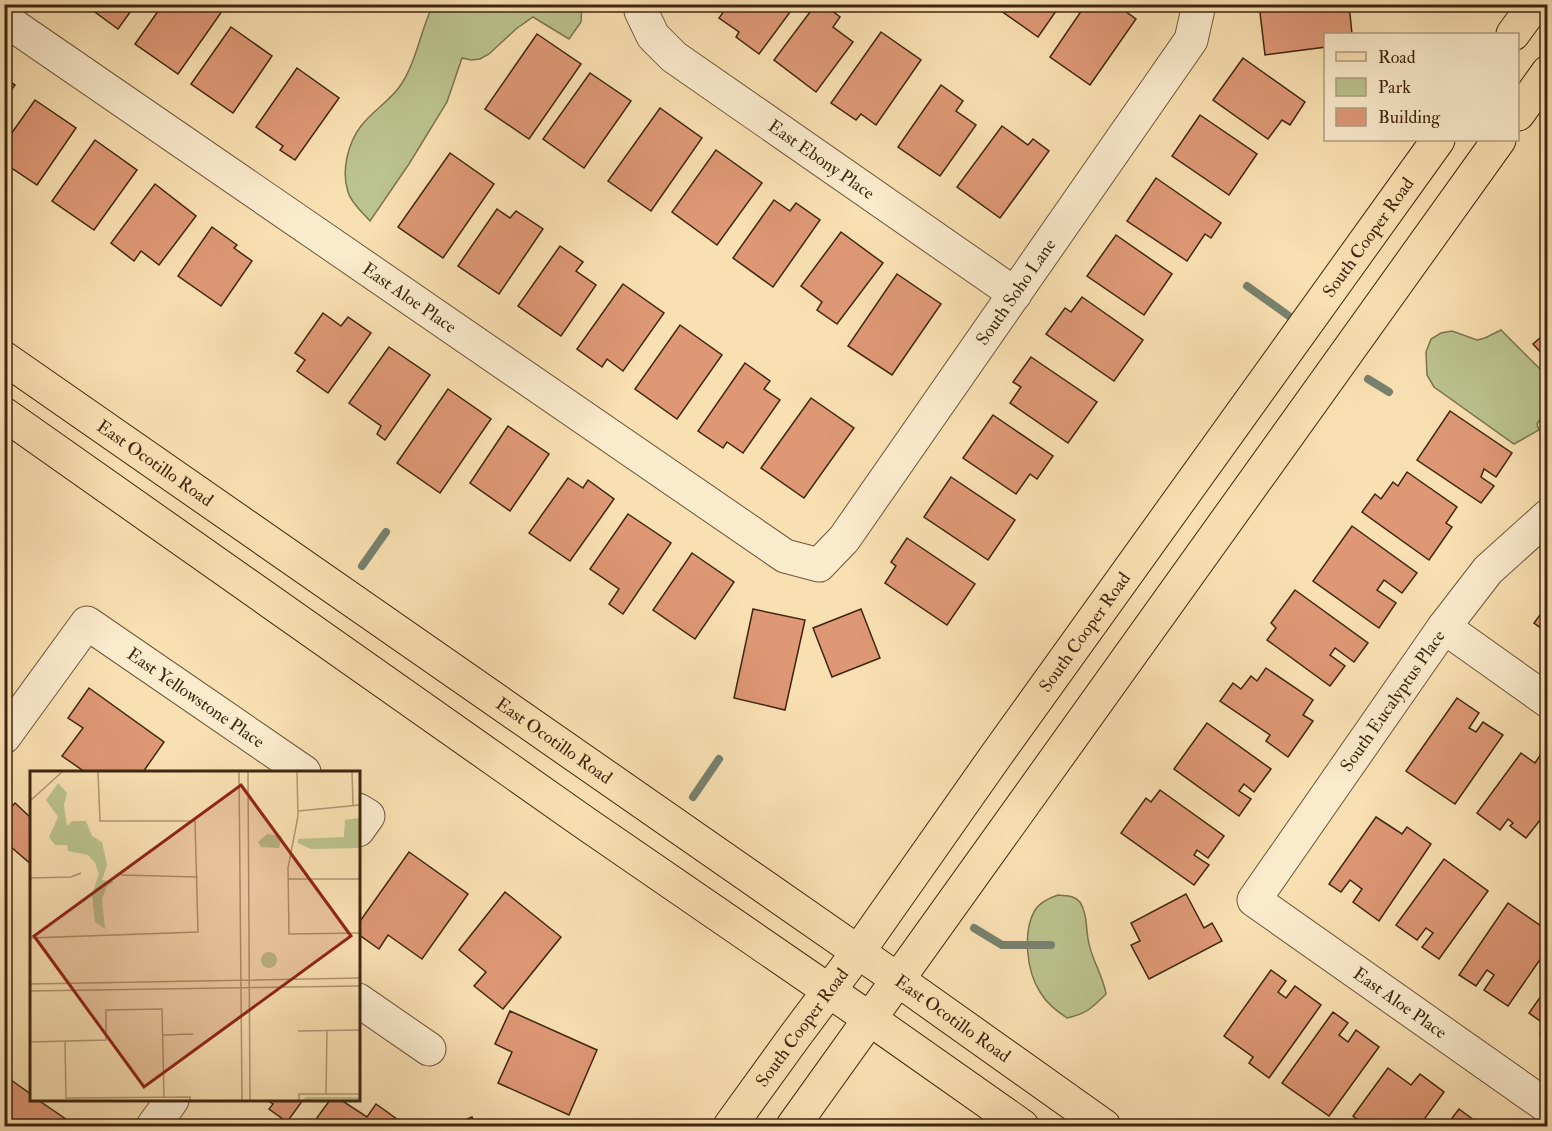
<svg xmlns="http://www.w3.org/2000/svg" width="1552" height="1131" font-family="'IM FELL Double Pica',serif">
<style>
.green{fill:#bbc38e;stroke:#7d744f;stroke-width:1.5}
.lines{fill:none;stroke-linecap:round;stroke-linejoin:round}
.stream{stroke:#78816e;stroke-width:8}
.building{fill:#de9876;stroke:#3f2610;stroke-width:1.5}
.minor-casing{stroke:#6e5438;stroke-width:35}
.major-casing{stroke:#3f2610;stroke-width:35}
.minor{stroke:#fbebcd;stroke-width:33}
.major{stroke:#f9e0b2;stroke-width:33}
.labels{text-anchor:middle;dominant-baseline:central;stroke-width:6;stroke-linejoin:round;paint-order:stroke}
.street-label{font-size:18px;fill:#3f2610;stroke:#fbebcd}
.inset-road{fill:none;stroke:#af9671;stroke-width:1.5}
.view{fill:#8f2418;fill-opacity:0.15;stroke:#8f2418;stroke-width:3}
.inset-edge{fill:none;stroke:#3f2610;stroke-width:3}
</style>
<rect width="100%" height="100%" fill="#f9e0b2"/>
<filter id="stains"><feTurbulence type="fractalNoise" baseFrequency=".00333" numOctaves="4"/><feColorMatrix values="0 0 0 0 .2 0 0 0 0 .09 0 0 0 0 .02 0 0 0 .5 -.17"/></filter>
<radialGradient id="worn" r=".72"><stop offset=".6" stop-color="#630" stop-opacity="0"/><stop offset="1" stop-color="#630" stop-opacity=".3"/></radialGradient>
<g class="green">
<path d="M433,5H582L581,22L569,39L533,17L516,29L489,54L480,59L471,60L462,58L447,102L409,164L370,221C363,213 351,203 348,192C341,171 348,143 361,126C372,111 390,101 400,86C417,61 420,31 433,5Z"/>
<path d="M1501,330L1547,376V418C1542,418 1539,420 1537,424L1539,430L1514,444L1434,387L1427,375L1426,352L1431,339L1441,333L1452,331L1477,340L1485,338Z"/>
<path d="M1058,895C1066,896 1074,895 1080,902C1087,913 1086,927 1088,939C1091,959 1103,975 1106,994C1092,1008 1086,1014 1067,1018C1057,1011 1047,1004 1040,992C1027,972 1022,932 1035,910C1040,902 1049,898 1058,895Z"/>
</g>
<g class="lines">
<g class="stream">
<polyline points="1247,286 1289,316"/>
<polyline points="1368,379 1389,392"/>
<polyline points="1545,424 1548,426"/>
<polyline points="362,566 386,532"/>
<polyline points="693,797 719,759"/>
<polyline points="974,928 1002,945 1051,945"/>
</g>
</g>
<g class="building">
<polygon points="84,4 136,4 118,29"/>
<polygon points="163,4 221,4 225,7 178,74 135,44"/>
<polygon points="729,4 796,4 759,54 736,37 739,32 719,18"/>
<polygon points="816,4 823,4 840,17 833,27 853,42 816,92 774,60"/>
<polygon points="1000,4 1061,4 1038,37 997,8"/>
<polygon points="1086,4 1115,4 1136,19 1090,85 1050,57"/>
<polygon points="1259,4 1349,4 1352,34 1326,34 1326,47 1265,55"/>
<polygon points="231,27 272,56 233,113 191,84"/>
<polygon points="881,32 921,60 876,125 861,114 856,120 831,103"/>
<polygon points="537,34 581,64 529,139 485,109"/>
<polygon points="1243,58 1305,102 1290,125 1282,120 1268,139 1213,100"/>
<polygon points="297,68 339,98 295,160 280,150 283,146 256,127"/>
<polygon points="590,73 631,101 584,168 543,139"/>
<polygon points="4,78 15,85 4,100"/>
<polygon points="941,85 963,101 956,111 976,125 940,176 898,147"/>
<polygon points="35,100 76,128 37,185 4,163 4,144"/>
<polygon points="660,108 702,138 651,211 608,181"/>
<polygon points="1200,115 1257,154 1229,195 1172,156"/>
<polygon points="1002,126 1028,145 1033,139 1049,151 1000,218 957,187"/>
<polygon points="95,140 137,170 94,230 52,201"/>
<polygon points="716,150 762,183 717,245 672,212"/>
<polygon points="450,153 494,184 443,258 398,227"/>
<polygon points="1156,178 1221,223 1211,238 1205,234 1187,261 1127,221"/>
<polygon points="155,184 196,216 159,265 141,251 134,261 111,243"/>
<polygon points="774,200 790,211 796,203 820,220 773,287 733,258"/>
<polygon points="497,209 510,218 516,211 543,229 499,294 458,266"/>
<polygon points="212,227 237,245 234,248 252,261 221,306 178,276"/>
<polygon points="841,232 883,263 837,324 817,310 822,302 801,286"/>
<polygon points="1116,235 1172,274 1144,315 1087,276"/>
<polygon points="560,246 583,262 576,271 596,285 561,336 518,306"/>
<polygon points="897,274 941,304 892,375 848,346"/>
<polygon points="623,284 664,313 623,371 607,359 602,367 577,349"/>
<polygon points="1082,297 1143,340 1114,381 1046,334 1065,308 1071,312"/>
<polygon points="323,313 341,326 348,317 371,333 328,393 297,371 305,360 295,353"/>
<polygon points="680,325 722,355 677,419 635,389"/>
<polygon points="1548,331 1548,360 1533,344"/>
<polygon points="389,347 430,375 385,440 377,434 381,426 349,403"/>
<polygon points="1031,357 1097,402 1068,443 1010,403 1021,387 1013,382"/>
<polygon points="745,363 770,381 764,389 780,400 743,453 727,442 723,448 698,431"/>
<polygon points="448,389 491,419 440,493 397,463"/>
<polygon points="811,398 854,428 804,498 761,468"/>
<polygon points="1450,411 1512,453 1496,477 1484,469 1481,477 1494,486 1481,503 1417,460"/>
<polygon points="993,415 1053,456 1037,479 1030,474 1016,494 963,458"/>
<polygon points="508,426 549,454 510,511 470,483"/>
<polygon points="1407,472 1457,507 1446,523 1452,527 1429,560 1362,512 1375,494 1381,499 1393,482 1398,486"/>
<polygon points="951,477 1015,520 988,560 924,517"/>
<polygon points="568,478 583,488 588,480 614,499 570,561 529,533"/>
<polygon points="628,514 671,543 623,614 609,604 619,589 590,569"/>
<polygon points="1352,526 1417,573 1402,593 1384,580 1377,590 1396,603 1379,628 1313,581"/>
<polygon points="907,538 975,584 947,625 885,583 896,566 891,562"/>
<polygon points="692,553 734,582 695,639 653,610"/>
<polygon points="1295,590 1368,643 1354,662 1335,648 1330,655 1345,666 1330,686 1267,640 1276,628 1271,623"/>
<polygon points="1548,604 1548,630 1546,632 1534,623"/>
<polygon points="753,609 805,620 785,710 734,698"/>
<polygon points="861,609 880,658 832,677 813,628"/>
<polygon points="1266,668 1313,700 1303,715 1313,721 1288,757 1266,741 1270,735 1220,701 1233,683 1241,689 1251,676 1257,681"/>
<polygon points="89,688 164,742 143,772 85,772 62,756 83,728 68,718"/>
<polygon points="1457,698 1479,713 1469,728 1476,732 1483,722 1503,735 1455,804 1406,771"/>
<polygon points="1207,723 1271,769 1254,792 1244,784 1239,791 1251,799 1239,816 1174,769"/>
<polygon points="1521,753 1535,763 1541,754 1548,759 1548,810 1526,838 1510,826 1513,823 1508,819 1500,830 1477,813"/>
<polygon points="1160,790 1224,836 1208,858 1197,850 1194,855 1209,865 1194,885 1121,833 1146,798 1151,802"/>
<polygon points="15,803 29,816 32,813 32,865 4,841 4,815"/>
<polygon points="1376,817 1402,834 1407,827 1431,844 1379,921 1353,902 1362,889 1350,880 1341,892 1329,884"/>
<polygon points="409,852 468,894 422,959 388,935 379,949 358,934 358,924"/>
<polygon points="1444,859 1488,891 1439,959 1422,947 1433,933 1426,928 1417,940 1396,925"/>
<polygon points="505,892 561,937 503,1009 474,986 486,972 459,950"/>
<polygon points="1186,894 1204,928 1212,923 1222,941 1149,979 1131,945 1140,941 1131,923"/>
<polygon points="1508,903 1548,931 1548,948 1508,1006 1484,990 1494,975 1487,970 1476,986 1459,975"/>
<polygon points="1271,970 1286,981 1278,992 1286,998 1295,986 1321,1005 1269,1078 1249,1063 1253,1057 1224,1036"/>
<polygon points="1548,986 1548,1038 1540,1033 1547,1026 1529,1013"/>
<polygon points="510,1011 597,1050 569,1115 498,1083 512,1052 495,1044"/>
<polygon points="1333,1012 1348,1023 1339,1035 1348,1042 1356,1030 1379,1047 1329,1116 1282,1083"/>
<polygon points="1388,1068 1411,1085 1420,1074 1444,1092 1420,1125 1416,1122 1413,1126 1364,1126 1365,1125 1353,1116"/>
<polygon points="11,1080 32,1095 32,1100 38,1100 76,1126 4,1126 4,1089"/>
<polygon points="267,1100 303,1100 287,1122 269,1109 273,1104"/>
<polygon points="330,1100 341,1100 367,1117 376,1104 401,1122 398,1126 311,1126"/>
<polygon points="1459,1109 1479,1124 1476,1126 1446,1126"/>
<polygon points="472,1117 476,1126 450,1126"/>
</g>
<g class="lines">
<defs>
<g id="minor">
<path id="s1" d="M641,11L653,36L674,57L1015,294"/>
<path id="s2" d="M4,19L785,556L819,565L844,539L1191,40L1198,9L1194,4"/>
<path id="s3" d="M1548,516L1488,570L1444,627L1254,900L1548,1107"/>
<polyline points="1444,627 1548,701"/>
<path id="s4" d="M4,737L87,623L304,772"/>
<polyline points="358,810 368,816 358,830"/>
<polyline points="358,1000 429,1049"/>
<polyline points="153,1126 172,1100"/>
</g>
<g id="major">
<polyline points="1513,34 1535,4"/>
<polyline points="1518,114 1548,72"/>
<path id="s5" d="M4,358L897,979L1104,1126"/>
<polyline points="4,414 585,823 870,1019 1022,1126"/>
<path id="s6" d="M730,1126L795,1036L858,952L995,757L1438,140"/>
<polyline points="793,1126 1499,140"/>
</g>
</defs>
<use href="#minor" class="minor-casing"/>
<use href="#major" class="major-casing"/>
<use href="#minor" class="minor"/>
<use href="#major" class="major"/>
</g>
<g class="labels">
<g class="street-label">
<text stroke="none"><textPath href="#s1" startOffset="237">East Ebony Place</textPath></text>
<text stroke="none"><textPath href="#s6" startOffset="1094">South Cooper Road</textPath></text>
<text stroke="none"><textPath href="#s2" startOffset="1320">South Soho Lane</textPath></text>
<text stroke="none"><textPath href="#s2" startOffset="492">East Aloe Place</textPath></text>
<text stroke="none"><textPath href="#s5" startOffset="184">East Ocotillo Road</textPath></text>
<text stroke="none"><textPath href="#s6" startOffset="608">South Cooper Road</textPath></text>
<text stroke="none"><textPath href="#s4" startOffset="273">East Yellowstone Place</textPath></text>
<text transform="translate(1393 701) rotate(-55)">South Eucalyptus Place</text>
<text stroke="none"><textPath href="#s5" startOffset="670">East Ocotillo Road</textPath></text>
<text stroke="none"><textPath href="#s3" startOffset="664">East Aloe Place</textPath></text>
<text stroke="none"><textPath href="#s5" startOffset="1156">East Ocotillo Road</textPath></text>
<text stroke="none"><textPath href="#s6" startOffset="122">South Cooper Road</textPath></text>
</g>
</g>
<g transform="translate(30 771)">
<rect width="330" height="330" fill="#f9e0b2"/>
<path d="M28,12L37,22L34,34L37,55L42,50H56L62,65L72,71L77,94L72,109L84,111L77,115L72,128L75,158L65,151L62,123L69,103L65,92L58,84L38,80L37,74H25L19,66L28,46L16,29ZM329,47L330,77L281,78L268,72V68L314,66L315,49ZM237,63L252,65L249,77L231,76L228,71ZM231 189a8 8 0 1 1 16 0a8 8 0 1 1-16 0ZM276,326H330V329H272Z" fill="#bbc38e"/>
<path class="inset-road" d="M209,1L212,329M218,1L220,329M267,1L268,45L258,97L259,163L330,162M322,1L323,35M0,30L32,1M268,40L330,34M91,104L168,106M0,107L41,106L51,102M258,108H330M0,167L168,161L165,50H70L68,1M0,213L330,207M0,220L330,215M268,260L330,259M133,264L163,263M35,270L36,327L160,326V329M0,271L76,269V239L132,238L134,326M296,323L297,260M269,329V323H330"/>
<path class="view" d="M211,14L321,165L114,316L4,165Z"/>
<rect width="330" height="330" class="inset-edge"/>
</g>
<rect width="1552" height="1131" fill="none" stroke="#f9e0b2" stroke-width="24"/>
<rect x="6" y="6" width="1540" height="1119" fill="none" stroke="#3f2610" stroke-width="3"/>
<rect x="12" y="12" width="1528" height="1107" fill="none" stroke="#3f2610" stroke-width="1.5"/>
<rect x="1324" y="33" width="195" height="108" fill="#fbebcd" stroke="#b09c81" stroke-width="1.5"/>
<rect x="1336" y="52" width="30" height="9" fill="#f9e0b2" stroke="#b09c81" stroke-width="1.5"/>
<text x="1378" y="63" font-size="18" fill="#3f2610">Road</text>
<rect x="1336" y="78" width="30" height="18" fill="#bbc38e" stroke="#b09c81" stroke-width="1.5"/>
<text x="1378" y="93" font-size="18" fill="#3f2610">Park</text>
<rect x="1336" y="108" width="30" height="18" fill="#de9876" stroke="#b09c81" stroke-width="1.5"/>
<text x="1378" y="123" font-size="18" fill="#3f2610">Building</text>
<rect width="100%" height="100%" filter="url(#stains)"/>
<rect width="100%" height="100%" fill="url(#worn)"/>
</svg>
